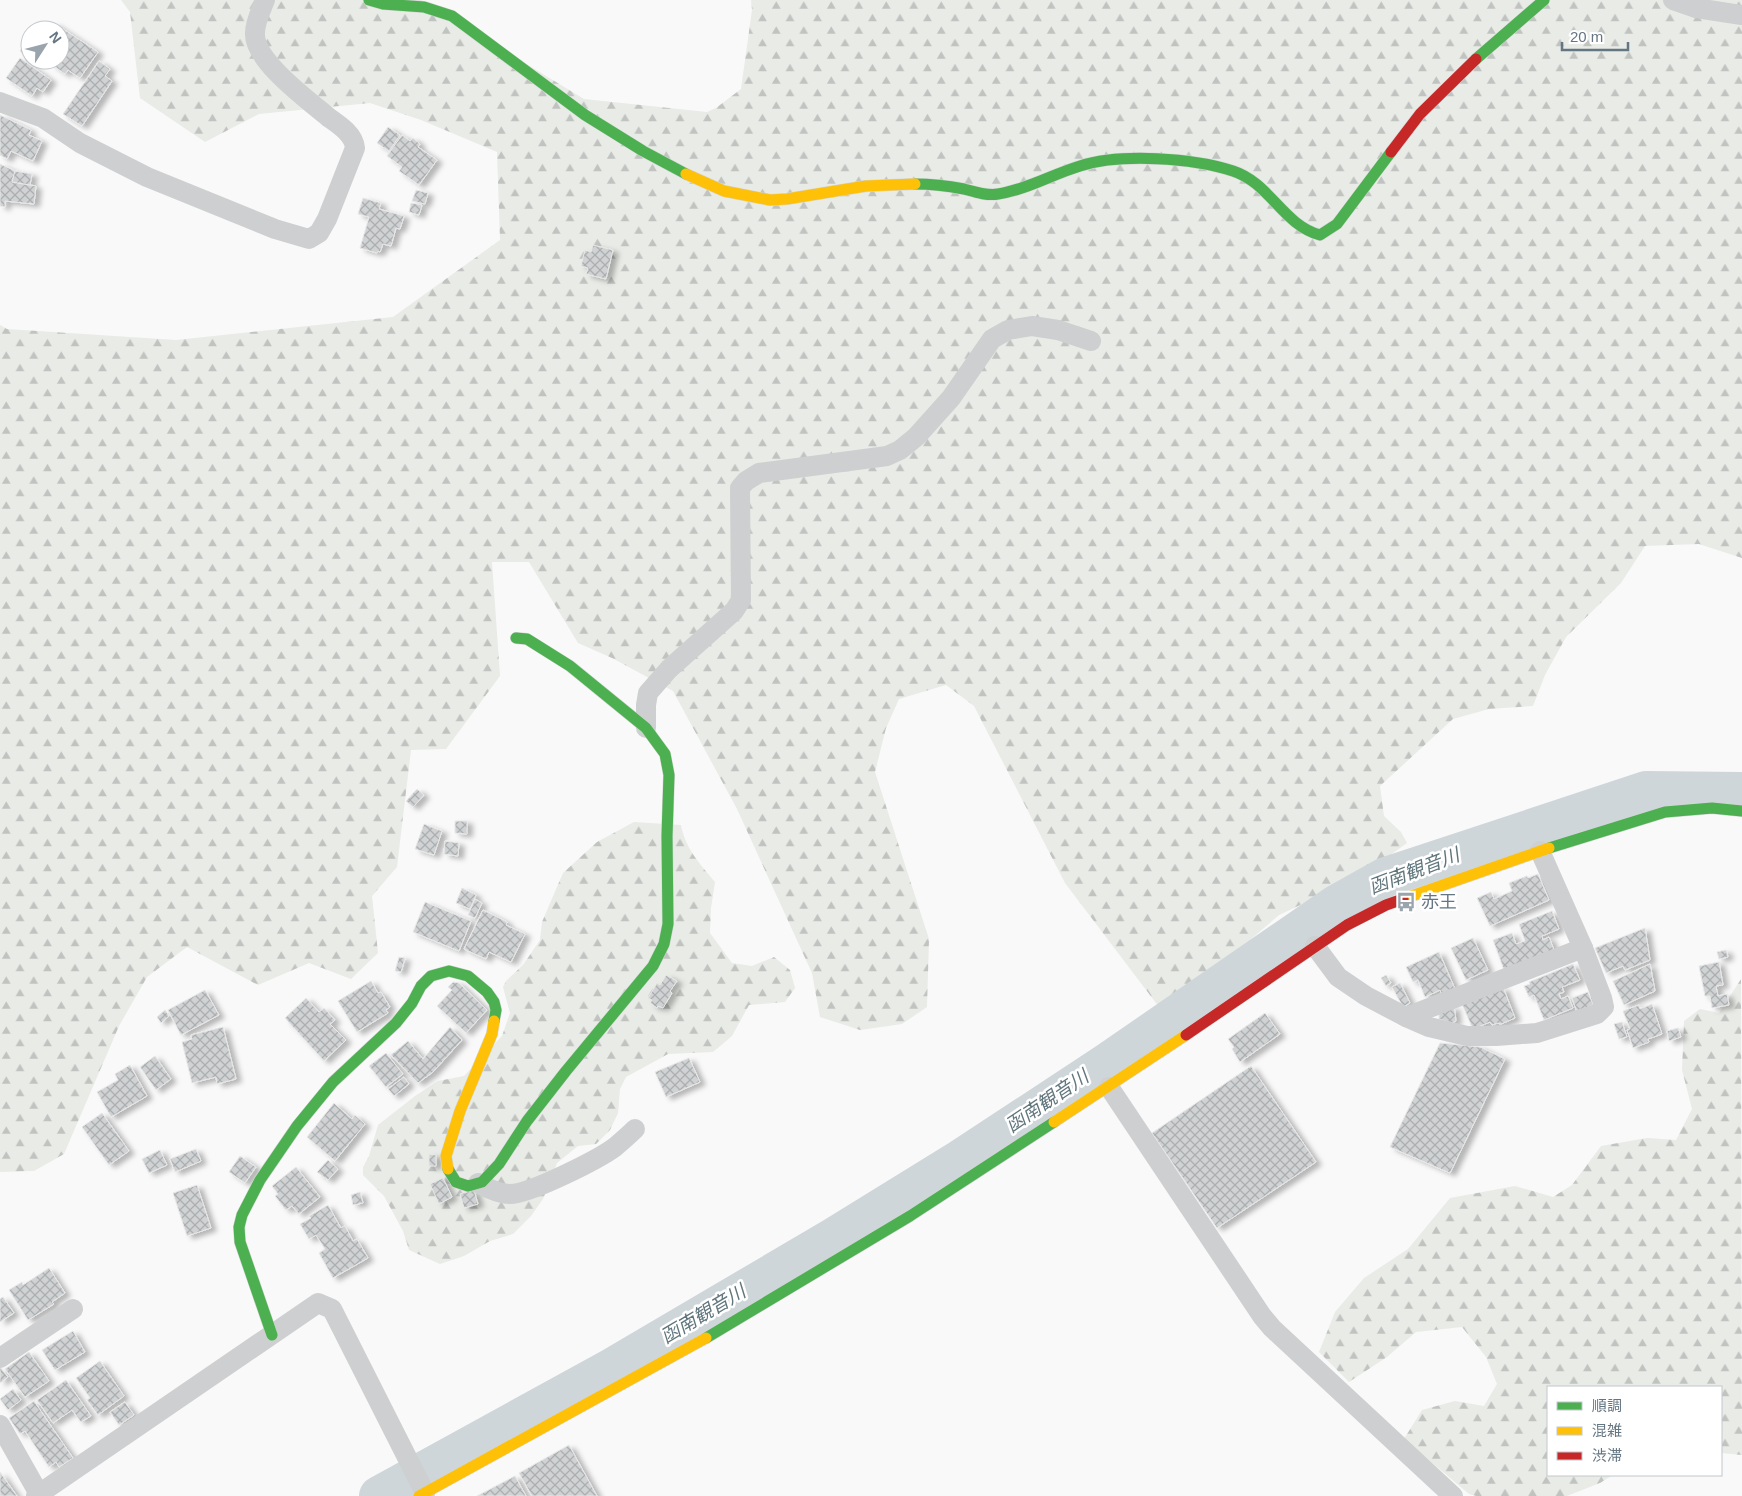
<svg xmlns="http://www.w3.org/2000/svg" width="1742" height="1496" font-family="Helvetica,'Noto Sans JP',sans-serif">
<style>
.forest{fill:url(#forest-firs)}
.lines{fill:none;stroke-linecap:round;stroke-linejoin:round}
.river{stroke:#ced6d9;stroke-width:40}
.building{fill:url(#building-cross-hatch);stroke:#e8e8e8;filter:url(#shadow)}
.fast-casing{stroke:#d5d6d7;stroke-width:12}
.slow-casing{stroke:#d5d6d7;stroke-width:12}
.jam-casing{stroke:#d5d6d7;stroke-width:12}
.street{stroke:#cecfd0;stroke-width:20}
.fast{stroke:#4caf50;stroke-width:11}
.slow{stroke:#ffc107;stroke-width:11}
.jam{stroke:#c62828;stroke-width:11}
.labels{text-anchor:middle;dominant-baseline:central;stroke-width:5;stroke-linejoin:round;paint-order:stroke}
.poi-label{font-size:18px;fill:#657683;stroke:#fff;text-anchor:start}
.water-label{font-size:19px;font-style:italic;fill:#60757c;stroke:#fff}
</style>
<defs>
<pattern id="forest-firs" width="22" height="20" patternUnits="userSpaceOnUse" patternTransform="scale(1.25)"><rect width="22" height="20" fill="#e8ebe6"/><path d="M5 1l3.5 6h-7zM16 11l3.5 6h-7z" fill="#c0c3c0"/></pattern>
<pattern id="building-cross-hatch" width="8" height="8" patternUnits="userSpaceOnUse" patternTransform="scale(1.25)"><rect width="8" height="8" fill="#d0d2d3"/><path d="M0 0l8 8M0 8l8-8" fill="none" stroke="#acafb1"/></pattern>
<filter id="shadow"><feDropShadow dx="5.5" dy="3" stdDeviation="2.5" flood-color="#0004"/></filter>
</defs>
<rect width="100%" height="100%" fill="#f9f9f9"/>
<g class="forest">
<polygon points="121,0 421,0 584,99 707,112 716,108 741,89 752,10 751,0 1742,0 1742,558 1699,544 1645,546 1621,583 1566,637 1545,675 1533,706 1489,709 1453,719 1380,786 1384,816 1401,832 1407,843 1358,878 1279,915 1210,975 1159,1007 1065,883 974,706 946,685 899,699 886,728 875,772 929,939 927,1007 902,1024 860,1030 820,1017 812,973 737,809 673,691 612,658 578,643 529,562 492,562 500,676 446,749 411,750 397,867 372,896 378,953 351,979 309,963 258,985 187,947 147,977 119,1026 64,1154 34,1171 0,1172 0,325 7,329 176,340 393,317 500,240 497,152 421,120 370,103 259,114 205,142 140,98 130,12"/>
<path d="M634,822L681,825C685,848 700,864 715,882L711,908L710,933L732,963L752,966L774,957L790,970L795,988L785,1002L749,1005L732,1036L713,1052L668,1054L626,1077L620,1089L618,1113L610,1130L596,1144L578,1146L557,1163L543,1199L531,1216L513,1234L490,1241L464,1256L440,1264L409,1250L403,1231L384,1196L363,1175V1167L369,1156L378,1125L415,1096L438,1081L464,1076L502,1036L510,1013L503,987L506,981L523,965L540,940L542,922L563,873L597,842Z"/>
<polygon points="1741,979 1742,1455 1721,1453 1721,1387 1548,1387 1548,1475 1613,1475 1600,1483 1567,1496 1476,1496 1469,1494 1404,1439 1422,1410 1455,1401 1484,1406 1497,1384 1486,1357 1462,1327 1416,1332 1387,1357 1349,1382 1319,1352 1335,1312 1364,1278 1408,1249 1450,1198 1515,1186 1553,1197 1572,1185 1601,1146 1647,1138 1676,1140 1692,1109 1682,1070 1684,1021 1700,1009 1719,1013"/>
</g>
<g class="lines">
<polyline class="river" points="379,1496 612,1368 833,1238 961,1159 1107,1063 1336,905 1386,877 1646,791 1742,792"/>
</g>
<g class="building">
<polygon points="54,23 98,52 80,78 68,70 65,74 51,64 53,60 60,60 60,30 49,30"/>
<polygon points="28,39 30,40 30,58 20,51"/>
<polygon points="20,58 51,80 43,92 37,88 32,96 6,78"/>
<polygon points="99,61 110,69 105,76 112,81 82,126 63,114"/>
<polygon points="0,115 31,130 29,135 42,141 33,161 11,151 7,159 0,155"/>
<polygon points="388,127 400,135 389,151 377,143"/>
<polygon points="402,135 410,141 413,138 420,144 418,147 437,160 419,185 399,171 402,167 387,156"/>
<polygon points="0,164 15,171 12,182 36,186 34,204 5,201 5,207 0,206"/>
<polygon points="15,171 32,174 30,185 12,182"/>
<polygon points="416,190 428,193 425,204 412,201"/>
<polygon points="363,198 381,203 379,209 404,216 400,229 396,228 391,246 383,244 380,252 378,251 377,253 360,248 369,217 358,214"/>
<polygon points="411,203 422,205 419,215 409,212"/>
<polygon points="593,245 613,250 606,279 586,274 588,268 581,266 585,250 591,252"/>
<polygon points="417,789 424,795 413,807 406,801"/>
<polygon points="455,821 467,821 467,834 455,833"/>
<polygon points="424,824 442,831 434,855 415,849"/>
<polygon points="445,841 459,843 458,856 444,854"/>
<polygon points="1538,874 1549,900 1490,926 1477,898 1491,892 1494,899 1512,891 1509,883 1527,876 1528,878"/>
<polygon points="462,888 476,895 470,909 456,903"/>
<polygon points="475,899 482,903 475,918 468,915"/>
<polygon points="425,902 471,921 459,951 413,932"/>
<polygon points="483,910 507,922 506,925 525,934 511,962 489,952 486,959 464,949"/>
<polygon points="1552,911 1559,929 1542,936 1543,940 1549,937 1554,950 1504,970 1493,940 1512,933 1516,944 1525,941 1519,924"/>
<polygon points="1645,928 1650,960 1625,970 1623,966 1606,973 1595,948"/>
<polygon points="1473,938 1488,970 1466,980 1451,948"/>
<polygon points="1726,950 1728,957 1719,959 1717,952"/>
<polygon points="1439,952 1455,989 1442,995 1440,990 1425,997 1418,980 1413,982 1406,967"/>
<polygon points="399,957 405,958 401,972 395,971"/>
<polygon points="1719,962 1723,985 1716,986 1718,996 1727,994 1729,1005 1712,1008 1710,996 1705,996 1699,966"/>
<polygon points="1573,964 1580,980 1562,987 1564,992 1559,994 1561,999 1568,996 1573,1008 1544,1020 1534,995 1529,997 1524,986 1530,984 1529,982"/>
<polygon points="1650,964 1655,991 1624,1005 1613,981"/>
<polygon points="666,975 677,981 670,991 672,993 663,1008 658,1006 657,1008 650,1003 652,1000 648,998 657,983 660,985"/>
<polygon points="1386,975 1391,983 1386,986 1381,978"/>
<polygon points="371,981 378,993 381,992 390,1007 386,1010 388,1013 357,1032 338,1001"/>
<polygon points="453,982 459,983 487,1010 466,1033 437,1006 452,990 448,987"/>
<polygon points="1400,983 1410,1003 1403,1007 1392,987"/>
<polygon points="1503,987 1515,1018 1501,1024 1497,1023 1492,1025 1490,1022 1478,1027 1472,1027 1462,1004"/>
<polygon points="205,990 219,1015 181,1035 168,1010"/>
<polygon points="1588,992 1593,1005 1577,1012 1572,998"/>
<polygon points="306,998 319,1012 324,1008 335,1020 330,1024 346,1040 324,1061 285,1018"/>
<polygon points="1652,1004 1662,1034 1648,1039 1649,1042 1633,1048 1627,1030 1630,1029 1623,1011 1639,1005 1640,1009"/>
<polygon points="1454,1006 1456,1021 1452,1023 1439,1019 1439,1012"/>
<polygon points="165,1010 169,1016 161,1023 157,1017"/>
<polygon points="1265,1013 1280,1034 1240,1062 1232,1049 1234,1047 1228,1039"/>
<polygon points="1622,1022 1627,1037 1619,1039 1614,1024"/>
<polygon points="223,1027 236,1079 217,1084 216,1077 192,1083 182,1042 192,1039 191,1035"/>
<polygon points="450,1027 462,1040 433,1072 418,1083 391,1055 408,1041 423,1059"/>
<polygon points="1678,1028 1681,1037 1669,1041 1667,1031"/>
<polygon points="1440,1043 1480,1047 1505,1059 1450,1173 1390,1147"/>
<polygon points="386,1053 403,1074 386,1087 369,1066"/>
<polygon points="155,1056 171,1079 156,1090 140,1067"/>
<polygon points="689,1058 700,1082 666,1097 655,1072"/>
<polygon points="130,1065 147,1096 111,1117 97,1092 118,1080 115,1074"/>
<polygon points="1251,1066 1316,1162 1217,1228 1152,1133"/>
<polygon points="404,1077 409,1084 394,1096 388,1089"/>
<polygon points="334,1103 352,1119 355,1115 365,1124 335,1161 307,1137"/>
<polygon points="102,1113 129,1151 109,1165 82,1127"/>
<polygon points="196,1149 201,1161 175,1172 170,1159"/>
<polygon points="160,1150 167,1165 149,1173 142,1159"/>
<polygon points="429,1154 436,1155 436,1166 429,1166"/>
<polygon points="240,1156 256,1167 245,1183 229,1172"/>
<polygon points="328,1160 338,1169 328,1180 317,1172"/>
<polygon points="296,1167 320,1197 299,1214 292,1206 286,1210 275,1196 278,1194 272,1186"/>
<polygon points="443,1178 452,1197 439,1204 430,1184"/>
<polygon points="197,1185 211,1228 187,1236 173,1193"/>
<polygon points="474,1190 478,1204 464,1208 460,1194"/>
<polygon points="360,1192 363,1203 353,1205 351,1195"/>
<polygon points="328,1205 341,1228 345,1226 353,1241 357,1239 368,1258 333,1278 319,1253 325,1249 316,1235 309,1239 300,1224 311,1218 309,1216"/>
<polygon points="49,1268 65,1293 52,1302 54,1304 28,1320 9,1290 22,1282 23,1285"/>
<polygon points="3,1297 14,1313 0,1322 0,1299"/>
<polygon points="73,1331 85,1352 55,1370 42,1350"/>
<polygon points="29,1352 49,1381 25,1397 5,1369"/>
<polygon points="100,1361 124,1396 98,1415 87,1400 90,1398 76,1378"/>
<polygon points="0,1367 8,1377 0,1383"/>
<polygon points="66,1380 91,1416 81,1422 72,1410 53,1423 37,1400"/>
<polygon points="13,1389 21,1400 8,1410 0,1399"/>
<polygon points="34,1401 73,1458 59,1467 56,1462 49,1467 25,1431 20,1434 9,1418"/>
<polygon points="125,1402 134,1415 119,1425 110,1412"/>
<polygon points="569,1445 597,1496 532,1496 519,1473"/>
<polygon points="0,1472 17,1496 0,1496"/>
<polygon points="515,1476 526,1496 477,1496"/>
</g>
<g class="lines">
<defs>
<g id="fast">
<polyline points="369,0 383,4 424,7 452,16 585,115 643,151 686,174"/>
<polyline points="1476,59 1544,0"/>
<path d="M915,184C932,184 948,186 964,189C975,192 987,196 998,194C1026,190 1053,174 1080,166C1121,153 1193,158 1233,171C1270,183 1283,225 1320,235L1337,224L1391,152"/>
<polyline points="1549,848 1665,812 1712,808 1742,811"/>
<polyline points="448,1169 456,1182 468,1186 482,1182 499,1164 527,1121 566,1071 653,966 664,944 668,924 667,836 669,775 665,754 646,728 570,666 527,639 516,638"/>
<polyline points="272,1335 240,1242 239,1227 242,1215 260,1180 297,1126 333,1082 396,1023 412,1003 421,986 431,976 449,971 468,976 487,992 494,1002 496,1010 494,1021"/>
<polyline points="706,1338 910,1216 1054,1122"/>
</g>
<g id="slow">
<polyline points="686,174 724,191 770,200 787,199 866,186 915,184"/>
<polyline points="1403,899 1549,848"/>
<polyline points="1054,1122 1186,1035"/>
<polyline points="448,1169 446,1156 460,1111 492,1034 494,1021"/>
<polyline points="419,1496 706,1338"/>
</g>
<g id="jam">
<polyline points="1391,152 1420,114 1476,59"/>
<polyline points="1186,1035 1347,925 1386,905 1403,899"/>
</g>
</defs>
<use href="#fast" class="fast-casing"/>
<use href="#slow" class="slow-casing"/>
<use href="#jam" class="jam-casing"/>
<g class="street">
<polyline points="1673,0 1696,8 1742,15"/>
<path d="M0,102L43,118L80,143L147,177L275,229L309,239L319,233L327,219L355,148C354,134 338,124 328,117C308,100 253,60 255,33C255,22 261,10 265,0"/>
<polyline points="646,728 646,705 648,693 669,669 734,611 741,600 740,488 746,481 759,473 887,456 900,450 916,437 951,398 992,339 1008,330 1032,326 1058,330 1091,341"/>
<polyline points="1315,946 1338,977 1366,996 1406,1017 1583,948"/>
<polyline points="1406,1017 1429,1027 1467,1036 1496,1036 1537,1033 1597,1014 1604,1007 1602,998 1583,948 1540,851"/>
<polyline points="1109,1087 1262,1316 1272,1328 1453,1496"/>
<path d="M478,1183C487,1188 500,1194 510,1194C530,1194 599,1159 615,1147C622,1141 629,1135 635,1129"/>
<polyline points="0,1358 73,1309"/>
<polyline points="0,1425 39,1494"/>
<polyline points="36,1496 318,1303 332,1309 425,1493"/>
</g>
<use href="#fast" class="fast"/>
<use href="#slow" class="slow"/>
<use href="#jam" class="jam"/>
</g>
<defs>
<symbol id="bus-bare" viewBox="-9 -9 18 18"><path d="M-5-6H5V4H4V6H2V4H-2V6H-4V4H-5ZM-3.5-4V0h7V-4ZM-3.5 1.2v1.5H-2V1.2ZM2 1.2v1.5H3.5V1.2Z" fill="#99a4ac" stroke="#fff" stroke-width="2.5" paint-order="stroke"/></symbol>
</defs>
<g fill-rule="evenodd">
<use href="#bus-bare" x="1392" y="888" width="28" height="28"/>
</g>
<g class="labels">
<g class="poi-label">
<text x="1421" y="902">赤王</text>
</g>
<g class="water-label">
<text transform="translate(1414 871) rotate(-21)">函南観音川</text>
<text transform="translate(1047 1101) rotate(-34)">函南観音川</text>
<text transform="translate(703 1314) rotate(-31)">函南観音川</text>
</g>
</g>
<rect x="1547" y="1386" width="175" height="90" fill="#ffffff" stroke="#c1c8cd"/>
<rect x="1557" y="1402" width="25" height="8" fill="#4caf50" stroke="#c1c8cd"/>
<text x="1592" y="1411" font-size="15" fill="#657683">順調</text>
<rect x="1557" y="1427" width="25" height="8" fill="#ffc107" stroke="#c1c8cd"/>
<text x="1592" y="1436" font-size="15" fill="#657683">混雑</text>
<rect x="1557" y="1452" width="25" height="8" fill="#c62828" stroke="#c1c8cd"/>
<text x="1592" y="1461" font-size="15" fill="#657683">渋滞</text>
<g transform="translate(45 45) rotate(54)"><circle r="24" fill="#ffffff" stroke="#c1c8cd"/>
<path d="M0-4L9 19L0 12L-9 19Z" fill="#99a4ac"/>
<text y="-8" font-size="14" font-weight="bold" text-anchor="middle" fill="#657683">N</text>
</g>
<path d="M1562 42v8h66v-8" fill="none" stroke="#657683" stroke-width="2.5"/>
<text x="1570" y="42" font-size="15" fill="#657683" stroke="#ffffff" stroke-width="4" paint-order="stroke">20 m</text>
</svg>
